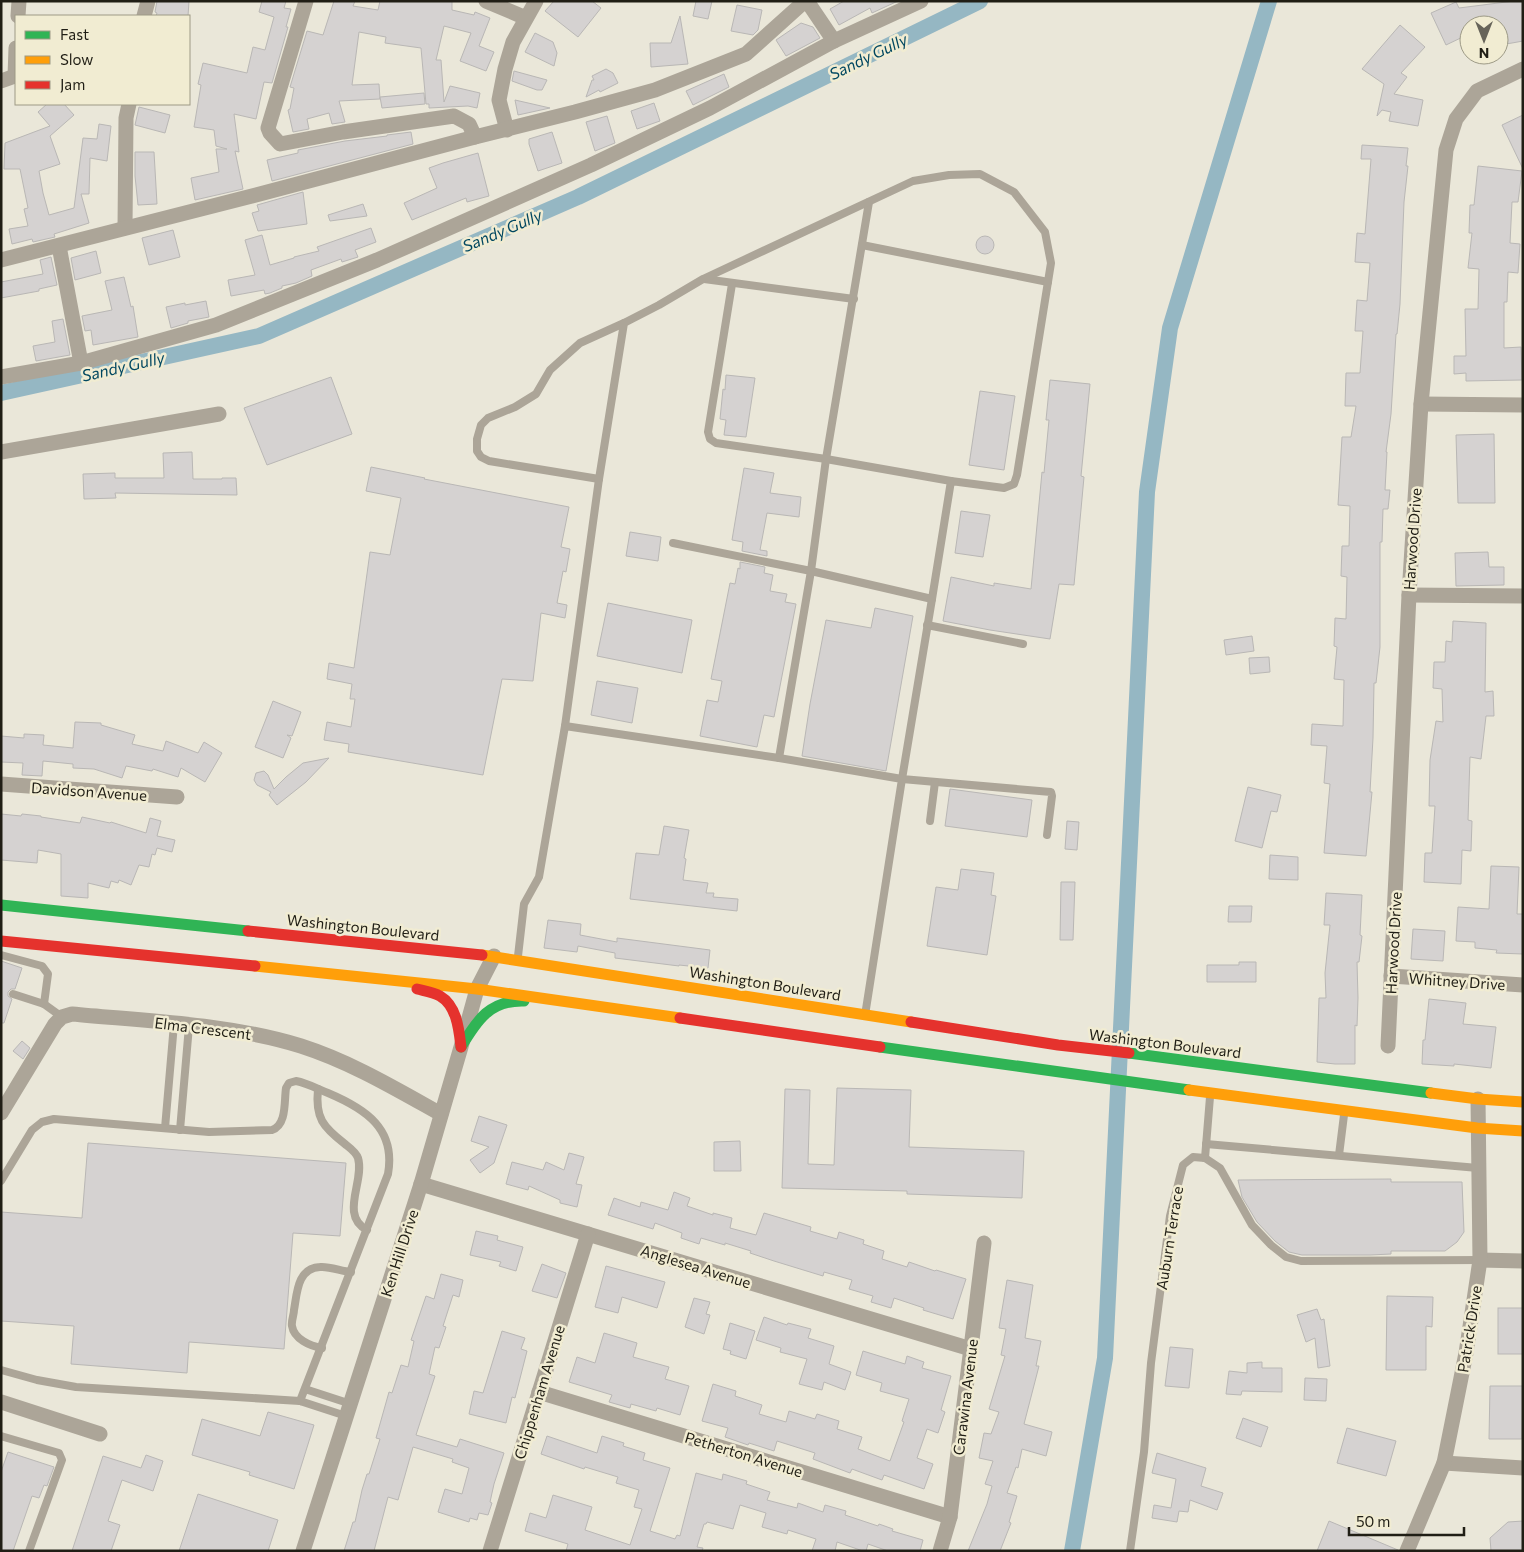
<svg xmlns="http://www.w3.org/2000/svg" width="1524" height="1552" font-family="Commissioner,sans-serif">
<style>
.lines{fill:none;stroke-linecap:round;stroke-linejoin:round}
.canal{stroke:#95b7c3;stroke-width:16}
.building{fill:#d5d2d1;stroke:#b9b7b5}
.lane{stroke:#aca598;stroke-width:8}
.street{stroke:#aca598;stroke-width:15}
.fast{stroke:#30b455;stroke-width:11}
.slow{stroke:#ff9f0a;stroke-width:11}
.jam{stroke:#e5322d;stroke-width:11}
.labels{text-anchor:middle;dominant-baseline:central;stroke-width:5;stroke-linejoin:round;paint-order:stroke}
.street-label{font-size:15px;fill:#201e15;stroke:#f1ecd2}
.water-label{font-size:16px;font-style:italic;fill:#004760;stroke:#f1ecd2}
</style>
<rect width="100%" height="100%" fill="#eae7d9"/>
<g class="lines">
<g class="canal">
<polyline points="1,393 259,336 578,197 980,1"/>
<polyline points="1072,1551 1105,1358 1147,492 1170,328 1269,1"/>
</g>
</g>
<g class="building">
<polygon points="157,1 189,1 188,16 156,16 157,13 155,12"/>
<polygon points="262,1 286,1 284,8 291,9 286,27 288,27 272,83 264,82 256,119 234,114 239,152 235,151 243,189 195,200 191,178 219,172 216,149 227,149 216,146 214,130 194,127 201,85 198,84 203,63 247,73 253,47 265,50 274,17 259,12"/>
<polygon points="334,1 355,1 353,6 378,10 380,1 452,1 452,10 474,15 475,12 490,18 479,46 494,52 486,71 460,61 471,33 444,26 436,60 441,60 444,102 450,86 480,93 477,108 468,106 429,108 429,104 426,104 421,48 385,43 386,37 359,32 352,85 379,84 380,99 339,101 345,122 332,124 329,113 307,119 309,129 293,132 288,110 290,109 294,88 290,87 307,31 323,35"/>
<polygon points="554,1 592,1 601,8 578,37 545,11"/>
<polygon points="696,1 712,1 708,19 693,16"/>
<polygon points="844,1 898,1 872,13 870,8 839,25 830,9"/>
<polygon points="1514,1 1523,1 1523,41 1512,43 1499,45 1499,25 1469,25 1469,34 1446,45 1431,13 1456,2 1459,8"/>
<polygon points="737,5 762,10 758,30 753,35 731,31"/>
<polygon points="680,16 688,64 651,67 650,43 671,43"/>
<polygon points="801,23 813,27 820,38 786,56 776,40"/>
<polygon points="1400,25 1425,47 1401,73 1407,77 1394,94 1423,100 1418,126 1389,121 1391,112 1382,110 1377,116 1384,84 1362,69"/>
<polygon points="535,33 553,42 557,53 554,66 525,52"/>
<polygon points="606,69 613,73 618,83 600,92 599,90 586,97 592,80 594,80 592,76"/>
<polygon points="514,71 547,80 542,90 537,90 512,81"/>
<polygon points="724,74 729,87 693,105 686,91"/>
<polygon points="424,93 425,104 382,108 380,97"/>
<polygon points="515,100 550,108 518,115"/>
<polygon points="654,103 660,121 637,129 631,111"/>
<polygon points="47,104 64,104 74,115 50,136 60,164 39,171 43,193 49,215 74,208 83,138 97,139 99,124 111,126 107,161 90,158 89,194 81,194 89,223 54,234 55,237 33,242 32,239 12,244 9,229 28,226 24,209 28,208 20,169 4,169 5,143 50,126 38,112"/>
<polygon points="139,107 170,115 165,133 135,125"/>
<polygon points="1523,115 1523,169 1502,125"/>
<polygon points="607,116 615,143 595,151 586,122"/>
<polygon points="411,132 413,144 272,181 267,160 298,153 298,150 345,141 387,136 387,135"/>
<polygon points="552,132 562,163 538,171 529,144 529,139"/>
<polygon points="1362,145 1408,148 1406,166 1408,166 1404,202 1400,304 1397,334 1396,334 1391,414 1386,452 1387,452 1385,490 1390,490 1388,509 1383,509 1382,542 1380,542 1380,647 1376,683 1374,683 1373,738 1370,792 1372,792 1366,856 1324,853 1330,784 1324,783 1327,746 1311,745 1312,724 1343,726 1344,680 1334,679 1337,647 1334,646 1335,618 1346,619 1347,577 1341,576 1342,546 1349,546 1350,506 1338,505 1342,437 1351,437 1356,406 1345,406 1346,373 1360,373 1363,331 1355,331 1357,300 1367,301 1370,263 1355,262 1357,233 1365,234 1371,159 1361,159"/>
<polygon points="135,152 154,152 157,204 138,205 135,176"/>
<polygon points="478,153 489,196 467,202 466,198 412,220 404,203 437,188 429,168 443,163"/>
<polygon points="1478,166 1522,171 1518,202 1512,202 1510,243 1520,244 1518,273 1508,272 1507,302 1504,302 1504,348 1521,347 1522,380 1466,381 1466,373 1454,374 1454,356 1466,356 1465,309 1478,309 1479,269 1468,268 1472,233 1469,233 1470,205 1474,205"/>
<polygon points="303,192 307,224 258,231 252,213 259,211 257,205"/>
<polygon points="363,204 367,216 330,221 328,215"/>
<polygon points="371,228 376,242 355,250 358,257 342,262 341,259 311,270 312,276 296,283 282,286 282,288 270,293 265,294 264,290 231,296 228,280 255,275 245,240 262,235 270,265 294,258 294,257 319,251 317,247"/>
<polygon points="173,230 180,257 149,265 142,238"/>
<circle cx="985" cy="245" r="9"/>
<polygon points="96,251 101,273 75,280 71,258"/>
<polygon points="51,257 57,285 39,289 39,291 1,298 1,282 43,274 40,260"/>
<polygon points="124,277 131,307 133,306 138,337 93,345 91,330 85,331 82,316 112,310 105,281"/>
<polygon points="206,301 209,317 188,321 188,323 171,328 166,307 185,303 185,305"/>
<polygon points="63,319 70,355 36,361 33,346 55,342 52,321"/>
<polygon points="726,375 755,378 746,437 724,435 726,420 720,419 723,389 725,390"/>
<polygon points="331,377 352,434 267,465 244,408"/>
<polygon points="1050,380 1090,384 1081,476 1084,477 1074,585 1059,584 1050,639 990,630 943,621 951,577 994,586 994,583 1031,589 1042,472 1044,473 1049,420 1046,420"/>
<polygon points="980,391 1015,396 1004,470 969,465"/>
<polygon points="1494,434 1495,503 1458,503 1456,435"/>
<polygon points="192,452 193,479 222,479 222,478 236,478 237,495 115,493 116,498 84,499 83,474 115,473 115,478 164,478 163,453"/>
<polygon points="371,467 425,478 424,479 569,507 561,547 570,549 566,572 563,571 557,603 567,605 565,618 541,613 533,681 502,679 483,775 348,752 349,744 324,740 327,722 351,727 355,699 350,699 352,684 327,679 329,663 354,668 370,552 390,555 401,498 366,491"/>
<polygon points="744,468 774,473 770,493 801,497 799,517 767,513 760,550 767,551 767,556 742,551 743,542 732,540"/>
<polygon points="961,511 990,515 983,557 955,553"/>
<polygon points="630,532 661,537 658,561 626,556"/>
<polygon points="1488,552 1489,567 1504,567 1504,585 1456,586 1455,553"/>
<polygon points="740,562 765,567 764,573 773,575 770,591 787,594 785,602 796,604 774,717 764,715 757,747 700,736 707,700 718,702 722,681 711,679 730,583 735,584 738,568 740,569"/>
<polygon points="608,603 692,620 682,673 597,656"/>
<polygon points="875,608 913,616 886,771 802,756 810,704 826,620 871,628"/>
<polygon points="1453,621 1486,623 1485,692 1493,691 1494,716 1486,716 1481,759 1470,757 1468,820 1472,821 1471,851 1462,850 1461,884 1424,882 1425,853 1432,853 1435,806 1429,806 1430,760 1436,721 1443,722 1442,689 1433,688 1434,662 1445,662 1446,641 1452,642"/>
<polygon points="1252,636 1254,651 1226,655 1224,640"/>
<polygon points="1269,657 1270,672 1250,674 1249,658"/>
<polygon points="597,681 638,688 632,723 591,715"/>
<polygon points="273,701 301,712 292,736 287,735 291,738 283,758 255,747"/>
<polygon points="75,722 101,723 101,725 135,735 132,744 163,751 166,741 198,753 204,742 222,753 205,782 181,768 178,777 153,769 152,771 126,766 122,778 94,769 73,768 73,764 43,761 42,776 22,775 23,763 1,762 1,736 24,738 24,734 44,735 43,745 73,748"/>
<polygon points="329,758 306,782 277,805 269,795 271,792 257,785 254,780 256,773 264,771 268,775 274,789 286,777 303,763"/>
<polygon points="1248,787 1281,795 1277,812 1271,811 1262,848 1235,841"/>
<polygon points="950,789 1032,800 1027,837 945,826"/>
<polygon points="1,814 21,816 22,814 41,816 41,817 80,823 82,817 110,823 111,822 146,833 150,818 161,821 157,836 175,840 172,852 157,848 155,855 152,854 149,867 139,865 131,885 119,880 118,883 111,881 109,888 88,883 88,898 61,896 61,854 38,850 37,863 1,860"/>
<polygon points="1067,821 1079,822 1077,850 1065,849"/>
<polygon points="664,826 689,830 684,858 686,859 683,880 708,883 706,893 714,893 713,897 738,899 737,911 630,899 636,853 659,855"/>
<polygon points="1270,855 1298,857 1298,880 1269,879"/>
<polygon points="1491,866 1519,867 1517,914 1523,914 1523,954 1496,953 1497,950 1475,948 1475,942 1456,941 1458,907 1489,909"/>
<polygon points="961,869 994,873 991,895 996,896 987,955 927,946 936,887 958,890"/>
<polygon points="1061,882 1075,882 1073,940 1060,940"/>
<polygon points="1326,893 1362,895 1360,935 1362,936 1359,962 1357,962 1358,998 1357,1026 1355,1025 1355,1064 1335,1064 1317,1062 1319,998 1326,998 1325,973 1330,925 1324,925"/>
<polygon points="1229,906 1252,906 1251,922 1228,922"/>
<polygon points="548,920 581,924 580,935 617,942 617,938 710,950 708,968 679,965 679,966 615,958 615,953 578,946 577,952 544,948"/>
<polygon points="1413,929 1445,931 1443,961 1411,959"/>
<polygon points="1,961 22,968 15,989 11,989 8,992 8,996 12,999 4,1023 1,1023"/>
<polygon points="1239,962 1256,962 1256,982 1207,982 1207,965 1239,965"/>
<polygon points="1429,999 1466,1003 1463,1024 1496,1027 1491,1068 1454,1064 1454,1066 1422,1064 1423,1040 1425,1040"/>
<polygon points="22,1041 30,1048 23,1059 13,1051"/>
<polygon points="837,1088 911,1090 909,1147 1024,1151 1022,1198 907,1194 907,1191 782,1188 785,1089 810,1090 808,1164 834,1165"/>
<polygon points="479,1116 507,1125 494,1163 480,1173 470,1160 489,1147 471,1141"/>
<polygon points="740,1141 741,1171 714,1171 714,1142"/>
<polygon points="88,1143 346,1163 340,1236 293,1233 284,1349 189,1342 187,1373 71,1364 74,1326 1,1321 1,1212 82,1218"/>
<polygon points="569,1153 584,1157 576,1184 582,1185 577,1207 560,1203 560,1200 529,1186 528,1190 506,1184 512,1162 543,1170 546,1162 564,1170"/>
<polygon points="1391,1179 1391,1182 1462,1182 1464,1232 1457,1242 1445,1251 1391,1251 1391,1254 1370,1255 1302,1255 1289,1252 1275,1241 1257,1222 1242,1197 1238,1180"/>
<polygon points="674,1192 690,1198 687,1206 713,1215 713,1213 732,1218 730,1228 756,1235 764,1213 811,1227 810,1231 837,1239 839,1232 864,1240 863,1244 884,1251 882,1259 907,1267 909,1262 935,1271 936,1270 966,1279 953,1319 923,1310 924,1308 894,1298 891,1308 871,1302 873,1296 849,1289 852,1280 824,1272 823,1276 774,1261 750,1253 751,1251 725,1243 725,1245 701,1238 699,1244 681,1238 682,1233 655,1223 653,1229 608,1215 614,1198 640,1207 641,1202 668,1210"/>
<polygon points="476,1231 498,1236 497,1240 523,1247 516,1271 499,1266 501,1262 470,1255"/>
<polygon points="542,1264 566,1273 557,1298 532,1291"/>
<polygon points="606,1266 665,1282 657,1308 622,1297 618,1313 595,1307"/>
<polygon points="441,1274 463,1280 459,1297 453,1295 443,1326 446,1327 439,1348 435,1347 429,1374 435,1376 416,1435 457,1447 460,1439 504,1453 494,1484 490,1502 492,1503 488,1515 479,1513 477,1520 470,1518 469,1522 438,1512 445,1489 462,1494 469,1468 452,1462 453,1459 413,1447 398,1500 388,1497 374,1551 344,1551 353,1522 355,1522 362,1490 367,1474 369,1474 380,1439 376,1438 389,1392 392,1393 401,1365 408,1367 414,1341 411,1340 426,1296 434,1299"/>
<polygon points="1007,1280 1033,1285 1025,1338 1041,1341 1036,1366 1039,1366 1024,1424 1052,1432 1046,1456 1022,1449 1018,1468 1016,1467 1007,1493 1017,1496 1009,1522 1011,1523 1000,1551 968,1551 987,1504 992,1486 985,1484 993,1461 979,1458 984,1433 991,1434 999,1412 989,1409 1005,1356 1001,1355 1006,1329 999,1328"/>
<polygon points="1387,1296 1433,1297 1432,1327 1426,1326 1426,1370 1386,1370"/>
<polygon points="694,1298 710,1302 706,1314 710,1315 704,1334 685,1327"/>
<rect x="1498" y="1308" width="25" height="46"/>
<polygon points="1317,1309 1321,1320 1324,1319 1330,1366 1318,1368 1315,1338 1306,1342 1297,1315"/>
<polygon points="764,1317 787,1325 788,1323 811,1329 808,1338 834,1346 829,1364 851,1372 845,1390 824,1382 822,1390 799,1384 807,1359 780,1352 781,1348 756,1340"/>
<polygon points="730,1323 755,1331 746,1359 730,1354 731,1351 723,1349"/>
<polygon points="502,1331 525,1338 521,1349 527,1351 515,1398 512,1397 506,1423 469,1414 474,1391 483,1393"/>
<polygon points="604,1333 637,1343 633,1357 669,1367 665,1379 689,1386 680,1415 657,1408 656,1411 631,1404 630,1408 609,1402 612,1395 569,1382 577,1357 595,1363"/>
<polygon points="1170,1347 1193,1349 1189,1388 1165,1386"/>
<polygon points="863,1351 905,1364 907,1356 924,1362 922,1368 951,1376 941,1410 945,1412 938,1433 927,1429 917,1458 933,1464 924,1489 884,1475 882,1480 852,1469 850,1473 813,1459 815,1453 777,1441 774,1451 749,1443 748,1445 725,1437 728,1428 702,1421 713,1384 736,1391 735,1396 762,1405 759,1414 786,1422 789,1411 815,1419 817,1414 839,1421 837,1429 862,1437 858,1449 890,1461 904,1422 902,1421 909,1399 880,1391 882,1383 856,1375"/>
<polygon points="1262,1362 1262,1368 1282,1368 1282,1392 1242,1391 1241,1395 1226,1394 1229,1371 1247,1373 1247,1363"/>
<polygon points="1305,1378 1327,1379 1326,1401 1304,1400"/>
<polygon points="1490,1386 1523,1386 1522,1439 1489,1439"/>
<polygon points="268,1412 314,1425 294,1489 249,1475 250,1472 192,1455 202,1419 260,1436"/>
<polygon points="1243,1418 1268,1427 1261,1447 1236,1438"/>
<polygon points="1347,1428 1396,1441 1386,1476 1337,1463"/>
<polygon points="547,1436 597,1453 602,1436 624,1443 623,1446 645,1453 643,1460 670,1468 650,1531 675,1539 677,1535 680,1536 696,1473 722,1480 723,1474 747,1481 746,1484 770,1492 767,1500 797,1508 798,1503 823,1512 825,1505 846,1511 845,1515 878,1526 879,1524 893,1529 892,1531 923,1540 920,1551 888,1551 868,1544 866,1551 863,1551 837,1542 835,1551 812,1551 816,1539 788,1530 787,1534 762,1527 766,1513 740,1505 733,1529 707,1522 706,1524 704,1524 697,1547 703,1548 702,1551 566,1551 568,1544 525,1531 530,1513 546,1518 553,1495 592,1507 585,1530 630,1545 642,1509 634,1507 639,1490 616,1483 618,1477 585,1467 584,1469 541,1454"/>
<polygon points="8,1452 54,1467 47,1486 44,1485 39,1498 32,1496 13,1551 1,1551 1,1472"/>
<polygon points="1157,1453 1206,1468 1201,1486 1223,1493 1217,1510 1190,1500 1188,1512 1179,1511 1177,1522 1152,1518 1154,1505 1171,1508 1176,1479 1152,1473"/>
<polygon points="146,1455 163,1461 153,1491 122,1480 108,1521 120,1525 111,1551 72,1551 103,1456 141,1468"/>
<polygon points="198,1494 278,1520 268,1551 179,1551"/>
<polygon points="1329,1521 1398,1550 1398,1551 1317,1551"/>
<polygon points="1523,1521 1523,1551 1491,1551 1490,1538 1508,1522"/>
</g>
<g class="lines">
<g class="lane">
<polyline points="862,245 1048,282"/>
<polyline points="704,279 854,299"/>
<polyline points="732,284 708,432 710,439 716,443 826,459 951,481"/>
<polyline points="599,479 489,461 481,457 477,451 477,439 481,425 488,418 515,407 536,394 550,370 580,343 624,323"/>
<polyline points="673,543 811,571 826,459 869,202"/>
<polyline points="932,599 902,779 1051,792 1052,796 1047,835"/>
<polyline points="927,625 1023,644"/>
<polyline points="565,726 599,479 624,323 659,305 703,279 913,181 949,175 980,174 1014,192 1045,232 1051,263 1017,475 1014,484 1004,488 951,481 932,599 811,571 779,758"/>
<polyline points="930,821 935,782"/>
<polyline points="1,955 42,966 48,974 44,1004"/>
<polyline points="518,956 524,904 539,877 565,726 779,758 902,779 866,1009"/>
<polyline points="13,994 44,1004 62,1017"/>
<path d="M318,1089C315,1118 323,1127 345,1144C350,1148 356,1152 358,1158C365,1181 339,1215 367,1230"/>
<polyline points="165,1128 174,1024"/>
<polyline points="180,1130 189,1026"/>
<polyline points="1206,1144 1478,1168"/>
<polyline points="1339,1155 1344,1115"/>
<polyline points="1205,1158 1210,1097"/>
<path d="M1,1181L32,1130L42,1122L54,1119L209,1132L272,1130C287,1125 284,1101 286,1088L289,1083L296,1081C307,1083 318,1089 328,1093C366,1109 396,1129 388,1174L300,1401"/>
<path d="M322,1348C310,1346 294,1339 292,1326C291,1321 294,1315 294,1310C297,1294 297,1268 320,1267C329,1266 341,1271 351,1272"/>
<polyline points="1,1370 37,1380 76,1387 300,1401 346,1416"/>
<polyline points="305,1389 351,1404"/>
<polyline points="1,1436 59,1453 62,1460 29,1551"/>
<polyline points="1130,1551 1144,1452 1151,1363 1170,1216 1183,1165 1193,1157 1205,1158 1220,1168 1252,1225 1271,1245 1286,1257 1301,1261 1480,1260"/>
</g>
<g class="street">
<polyline points="306,1 268,128 270,133 280,144 343,132 454,116 469,124 475,137"/>
<polyline points="486,1 526,18"/>
<polyline points="807,1 834,41"/>
<polyline points="18,16 19,1"/>
<polyline points="144,16 148,1"/>
<polyline points="1,81 15,76 16,48"/>
<polyline points="507,130 499,100 505,69 513,42 536,1"/>
<polyline points="125,228 126,118 129,104"/>
<polyline points="59,246 81,363"/>
<polyline points="1,260 248,197 475,137 575,112 655,90 746,54 805,1"/>
<polyline points="1,377 81,363 216,325 377,260 591,165 710,108 834,41 921,1"/>
<polyline points="1421,404 1523,405"/>
<polyline points="1,452 219,414"/>
<polyline points="1409,595 1523,596"/>
<polyline points="1,784 177,797"/>
<polyline points="1391,976 1523,985"/>
<polyline points="1388,1046 1409,595 1421,404 1446,150 1456,119 1477,91 1523,69"/>
<path d="M1,1113L55,1024L62,1017L72,1014C146,1021 231,1024 301,1046C351,1062 396,1089 441,1114"/>
<polyline points="421,1184 971,1349"/>
<polyline points="1480,1260 1523,1261"/>
<polyline points="539,1392 950,1517"/>
<polyline points="1,1402 100,1434"/>
<polyline points="1444,1463 1523,1468"/>
<polyline points="303,1551 421,1184 461,1047 477,989 494,956"/>
<polyline points="490,1551 588,1234"/>
<polyline points="940,1551 950,1517 984,1243"/>
<polyline points="1407,1551 1444,1463 1466,1353 1480,1260 1478,1099"/>
</g>
<g class="fast">
<polyline points="1,905 248,931"/>
<path d="M461,1047C477,1020 490,1000 524,1001"/>
<polyline points="880,1047 1189,1090"/>
<polyline points="1129,1053 1431,1093"/>
</g>
<g class="slow">
<polyline points="482,955 911,1022"/>
<polyline points="255,966 477,989 680,1018"/>
<polyline points="1189,1090 1477,1128 1523,1131"/>
<polyline points="1431,1093 1478,1099 1523,1102"/>
</g>
<g class="jam">
<polyline points="248,931 482,955"/>
<polyline points="1,941 255,966"/>
<path d="M417,989C425,991 433,992 440,996C457,1006 459,1030 461,1047"/>
<polyline points="680,1018 880,1047"/>
<polyline points="911,1022 1058,1045 1129,1053"/>
</g>
</g>
<g class="labels">
<g class="street-label">
<text transform="translate(1412 539) rotate(-86)">Harwood Drive</text>
<text transform="translate(89 791) rotate(4)">Davidson Avenue</text>
<text transform="translate(363 927) rotate(6)">Washington Boulevard</text>
<text transform="translate(1393 943) rotate(-87)">Harwood Drive</text>
<text transform="translate(1457 981) rotate(4)">Whitney Drive</text>
<text transform="translate(765 983) rotate(9)">Washington Boulevard</text>
<text transform="translate(203 1028) rotate(7)">Elma Crescent</text>
<text transform="translate(1165 1043) rotate(7)">Washington Boulevard</text>
<text transform="translate(1169 1238) rotate(-81)">Auburn Terrace</text>
<text transform="translate(399 1253) rotate(-72)">Ken Hill Drive</text>
<text transform="translate(696 1266) rotate(17)">Anglesea Avenue</text>
<text transform="translate(1469 1329) rotate(-81)">Patrick Drive</text>
<text transform="translate(539 1392) rotate(-73)">Chippenham Avenue</text>
<text transform="translate(965 1397) rotate(-83)">Carawina Avenue</text>
<text transform="translate(744 1454) rotate(17)">Petherton Avenue</text>
</g>
<g class="water-label">
<text transform="translate(868 56) rotate(-26)">Sandy Gully</text>
<text transform="translate(502 230) rotate(-23)">Sandy Gully</text>
<text transform="translate(123 366) rotate(-13)">Sandy Gully</text>
</g>
</g>
<rect width="1524" height="1552" fill="none" stroke="#201e15" stroke-width="5"/>
<rect x="15" y="15" width="175" height="90" fill="#f1ecd2" stroke="#9d9a86"/>
<rect x="25" y="31" width="25" height="8" fill="#30b455" stroke="#9d9a86"/>
<text x="60" y="40" font-size="15" fill="#201e15">Fast</text>
<rect x="25" y="56" width="25" height="8" fill="#ff9f0a" stroke="#9d9a86"/>
<text x="60" y="65" font-size="15" fill="#201e15">Slow</text>
<rect x="25" y="81" width="25" height="8" fill="#e5322d" stroke="#9d9a86"/>
<text x="60" y="90" font-size="15" fill="#201e15">Jam</text>
<g transform="translate(1484 40) rotate(180)"><circle r="24" fill="#f1ecd2" stroke="#9d9a86"/>
<path d="M0-4L9 19L0 12L-9 19Z" fill="#67645a"/>
<text y="-8" font-size="14" font-weight="bold" text-anchor="middle" fill="#201e15">N</text>
</g>
<path d="M1349 1527v8h115v-8" fill="none" stroke="#201e15" stroke-width="2.5"/>
<text x="1356" y="1527" font-size="15" fill="#201e15" stroke="#f1ecd2" stroke-width="4" paint-order="stroke">50 m</text>
</svg>
